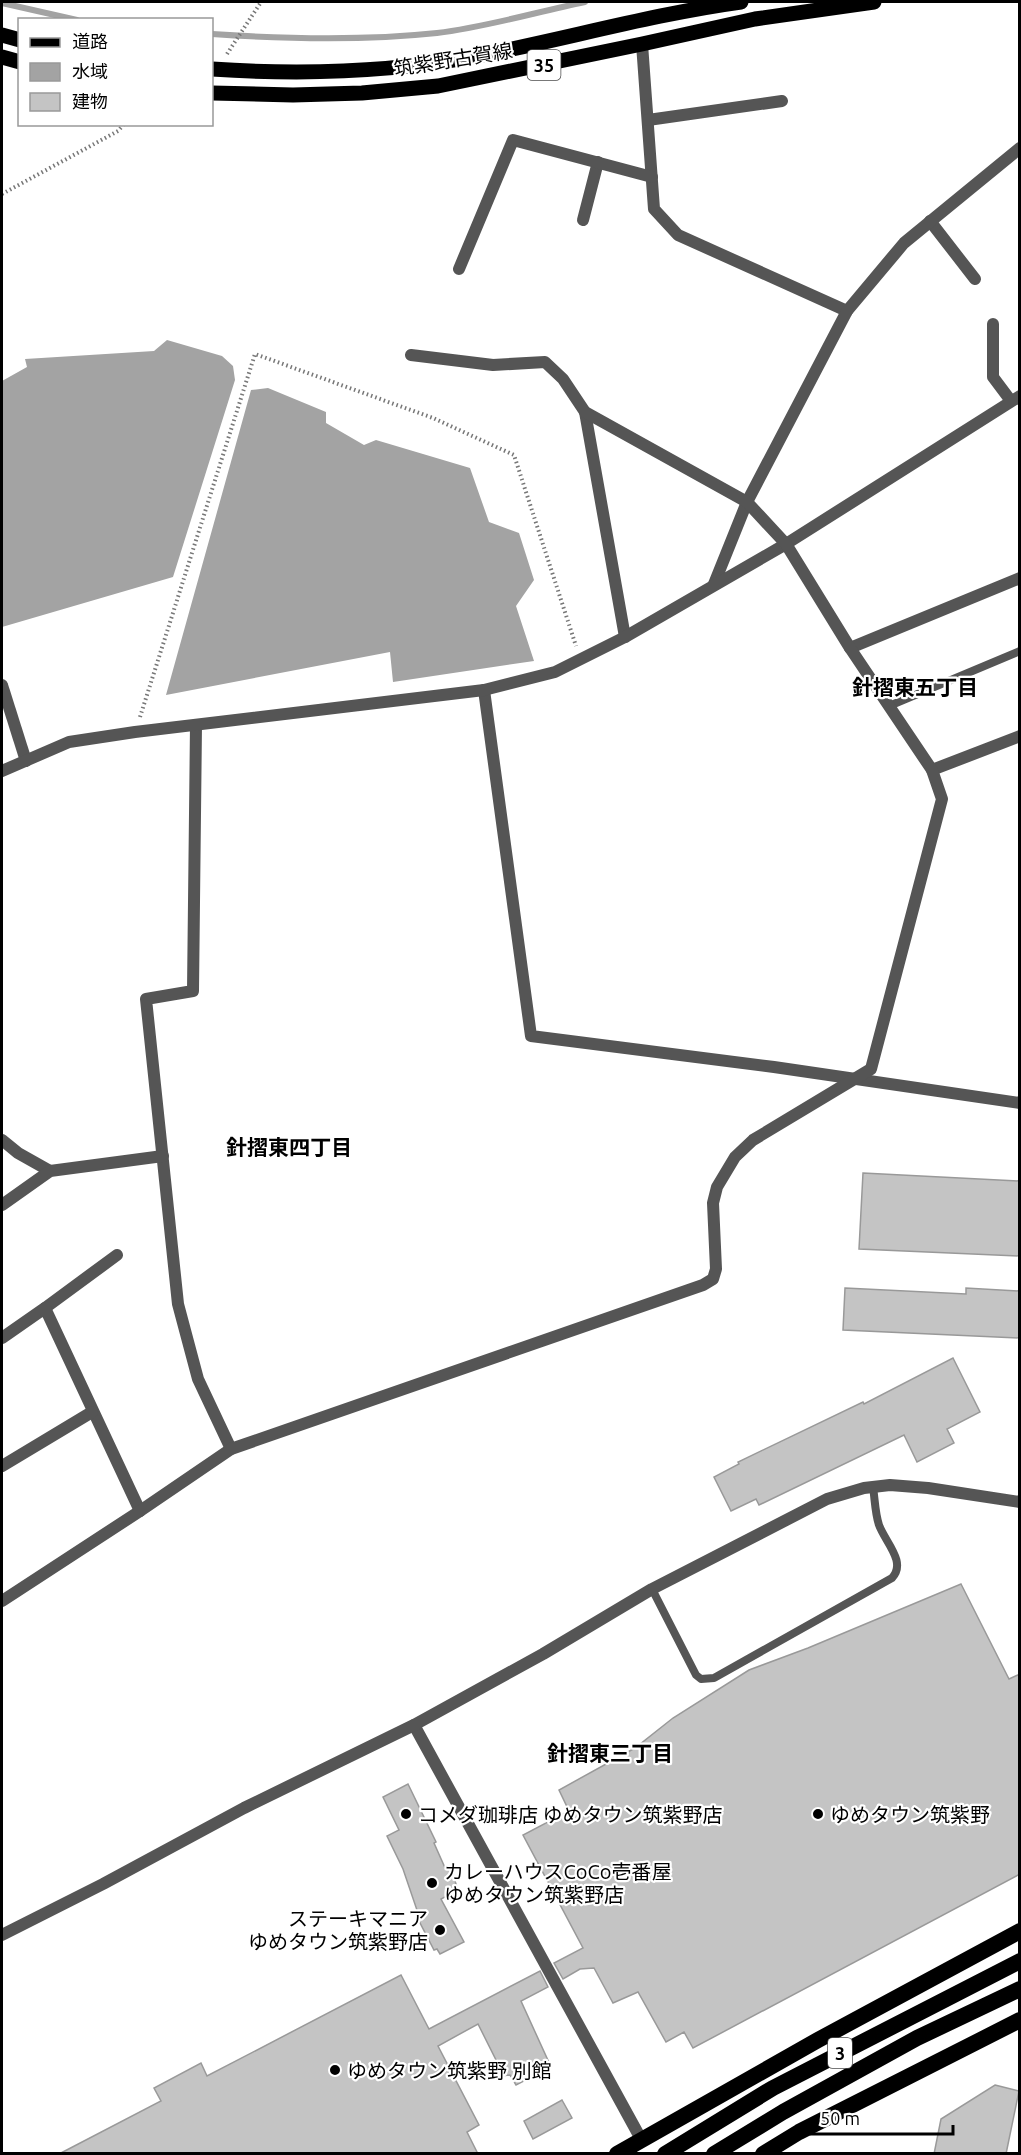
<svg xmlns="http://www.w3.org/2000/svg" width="1021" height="2155" font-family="Ubuntu,'Noto Sans JP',sans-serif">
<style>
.water{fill:#a3a3a3}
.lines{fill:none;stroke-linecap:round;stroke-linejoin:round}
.stream{stroke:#a3a3a3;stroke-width:6}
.building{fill:#c4c4c4;stroke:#999;stroke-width:1.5}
.path{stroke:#777;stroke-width:4;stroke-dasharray:1.5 3;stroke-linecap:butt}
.service{stroke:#555;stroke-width:8}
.minor{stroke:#555;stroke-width:12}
.tertiary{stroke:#555;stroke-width:12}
.primary{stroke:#000;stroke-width:15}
.trunk{stroke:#000;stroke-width:16}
.poi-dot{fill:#000;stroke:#fff;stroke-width:2}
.labels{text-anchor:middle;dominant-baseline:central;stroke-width:4.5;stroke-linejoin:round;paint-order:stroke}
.shield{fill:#fff;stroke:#4c4c4c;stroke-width:1.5}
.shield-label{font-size:18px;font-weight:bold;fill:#000}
.street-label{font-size:20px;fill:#000;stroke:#fff}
.poi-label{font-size:20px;fill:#000;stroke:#fff;text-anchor:start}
.neighbourhood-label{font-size:21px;font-weight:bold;fill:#000;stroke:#fff}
</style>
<rect width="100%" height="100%" fill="#fff"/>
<g class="water">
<polygon points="167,340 222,356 233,366 235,380 173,577 2,627 2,381 27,367 25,359 154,351"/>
<polygon points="268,388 326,412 326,423 364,445 376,440 470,468 489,522 519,533 534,580 516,606 534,661 393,682 390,652 166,695 251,390"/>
</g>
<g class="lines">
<g class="stream">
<polyline points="2,3 77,20"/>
<path d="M212,34C287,39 362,41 437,33C487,27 536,12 585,2"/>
</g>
</g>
<g class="building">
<polygon points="863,1173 1020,1181 1020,1256 859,1249"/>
<polygon points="845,1288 966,1294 966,1288 1020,1291 1020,1338 843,1330"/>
<polygon points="953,1358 980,1412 947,1429 954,1443 917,1462 904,1435 759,1505 756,1499 731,1511 714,1477 739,1464 738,1462 863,1402 864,1404"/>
<polygon points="961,1584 1009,1679 1020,1674 1020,1874 693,2048 684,2032 666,2042 638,1992 613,2003 594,1968 580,1969 563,1979 554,1963 583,1948 523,1835 569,1811 559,1790 635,1748 673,1718 749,1670 808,1648"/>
<polygon points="408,1784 436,1842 434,1843 446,1870 451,1869 458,1890 441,1899 464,1942 440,1954 437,1949 434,1950 417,1917 419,1916 403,1869 387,1836 399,1830 383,1797"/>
<polygon points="540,1971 548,1987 521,2001 551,2067 516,2085 510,2075 500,2076 497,2069 496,2060 478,2024 438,2046 479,2125 467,2132 478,2154 59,2154 161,2101 154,2088 201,2063 207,2076 401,1975 429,2029"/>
<polygon points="995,2085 1019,2091 1006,2154 934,2154 941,2119"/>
<polygon points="562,2100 572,2118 533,2139 524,2121"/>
</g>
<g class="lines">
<g class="path">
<polyline points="227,54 261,2"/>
<polyline points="2,194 118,131 124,124"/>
<polyline points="140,717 255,354 433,418 514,455 576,646"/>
</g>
<g class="service">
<polyline points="889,706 1020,651"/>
<path d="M652,1589L696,1675L701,1679L714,1678L892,1578C907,1562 885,1542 879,1525C875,1513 875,1500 873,1487"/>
</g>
<g class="minor">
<polyline points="642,44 654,209 678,235 847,311"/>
<polyline points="648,120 782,101"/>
<polyline points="583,220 598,162"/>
<polyline points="930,221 975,279"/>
<polyline points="459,269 513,140 652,177"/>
<polyline points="993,324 993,377 1011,401"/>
<polyline points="585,412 625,637"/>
<polyline points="714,584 747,502 847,311 904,243 1020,148"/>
<polyline points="850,648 1020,578"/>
<polyline points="2,685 26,761"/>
<polyline points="484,690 531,1036 774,1067 1020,1103"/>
<polyline points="196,725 193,991 146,999 178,1304 198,1379 231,1449"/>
<polyline points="932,770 1020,736"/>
<polyline points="2,771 69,742 135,732 484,690 555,672 625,637 786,544 1020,396"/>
<polyline points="2,1140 18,1153 50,1171"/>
<polyline points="2,1205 50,1171 163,1156"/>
<polyline points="45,1308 117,1255"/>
<polyline points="2,1338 45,1308 140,1511"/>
<polyline points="2,1466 92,1412"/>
<polyline points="2,1601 140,1511 231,1449 703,1285 713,1279 716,1269 713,1203 717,1187 735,1157 753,1140 871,1069 942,799 932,770 850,648 786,544 747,502 585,412 563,379 545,362 493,365 411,355"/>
</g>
<g class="tertiary">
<polyline points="414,1725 641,2139"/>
<polyline points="2,1935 103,1884 244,1808 414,1725 543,1654 652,1589 827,1499 864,1488 890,1485 928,1488 1020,1502"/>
</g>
<g class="primary">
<polyline points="2,35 20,40"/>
<polyline points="2,57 20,62"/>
<path d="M212,69C299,75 392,72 478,56C566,39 653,14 741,2"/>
<polyline points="212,93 293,95 362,93 438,86 642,44 755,19 874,2"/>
</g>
<g class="trunk">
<polyline points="617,2154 818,2040 1020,1931"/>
<polyline points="665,2154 773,2088 1020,1961"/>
<polyline points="714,2154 783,2112 917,2038 1020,1989"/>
<polyline points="763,2154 799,2132 1020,2020"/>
</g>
</g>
<g class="poi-dot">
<circle cx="406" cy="1814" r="6"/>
<circle cx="818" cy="1814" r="6"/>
<circle cx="432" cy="1883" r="6"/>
<circle cx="440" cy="1930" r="6"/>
<circle cx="335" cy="2070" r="6"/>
</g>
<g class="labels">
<g class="shield">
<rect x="527.5" y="50" width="33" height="30" rx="4.5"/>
<rect x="828" y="2038" width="24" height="30" rx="4.5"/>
</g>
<g class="shield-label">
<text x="544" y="65">35</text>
<text x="840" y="2053">3</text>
</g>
<g class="street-label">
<text transform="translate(453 59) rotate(-9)">筑紫野古賀線</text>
</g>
<g class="poi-label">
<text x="418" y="1814">コメダ珈琲店 ゆめタウン筑紫野店</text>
<text x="830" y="1814">ゆめタウン筑紫野</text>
<text x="444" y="1871">カレーハウスCoCo壱番屋<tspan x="444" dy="23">ゆめタウン筑紫野店</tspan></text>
<text x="428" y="1918" text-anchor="end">ステーキマニア<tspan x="428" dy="23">ゆめタウン筑紫野店</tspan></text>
<text x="347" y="2070">ゆめタウン筑紫野 別館</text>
</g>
<g class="neighbourhood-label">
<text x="915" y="687">針摺東五丁目</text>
<text x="289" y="1147">針摺東四丁目</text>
<text x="610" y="1753">針摺東三丁目</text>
</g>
</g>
<rect width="1021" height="2155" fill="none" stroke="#000000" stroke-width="6"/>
<rect x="18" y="18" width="195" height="108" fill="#ffffff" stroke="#999999" stroke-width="1.5"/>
<rect x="30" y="38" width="30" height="9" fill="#000000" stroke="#999999" stroke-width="1.5"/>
<text x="72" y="48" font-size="18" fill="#000000">道路</text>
<rect x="30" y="63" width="30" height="18" fill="#a3a3a3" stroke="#999999" stroke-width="1.5"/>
<text x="72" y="78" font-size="18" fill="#000000">水域</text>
<rect x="30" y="93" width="30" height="18" fill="#c4c4c4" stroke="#999999" stroke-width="1.5"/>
<text x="72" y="108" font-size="18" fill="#000000">建物</text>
<path d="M811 2125v9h142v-9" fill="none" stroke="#000000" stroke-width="3"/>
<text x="820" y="2125" font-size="18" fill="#000000" stroke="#ffffff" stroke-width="4.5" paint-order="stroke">50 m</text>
</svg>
